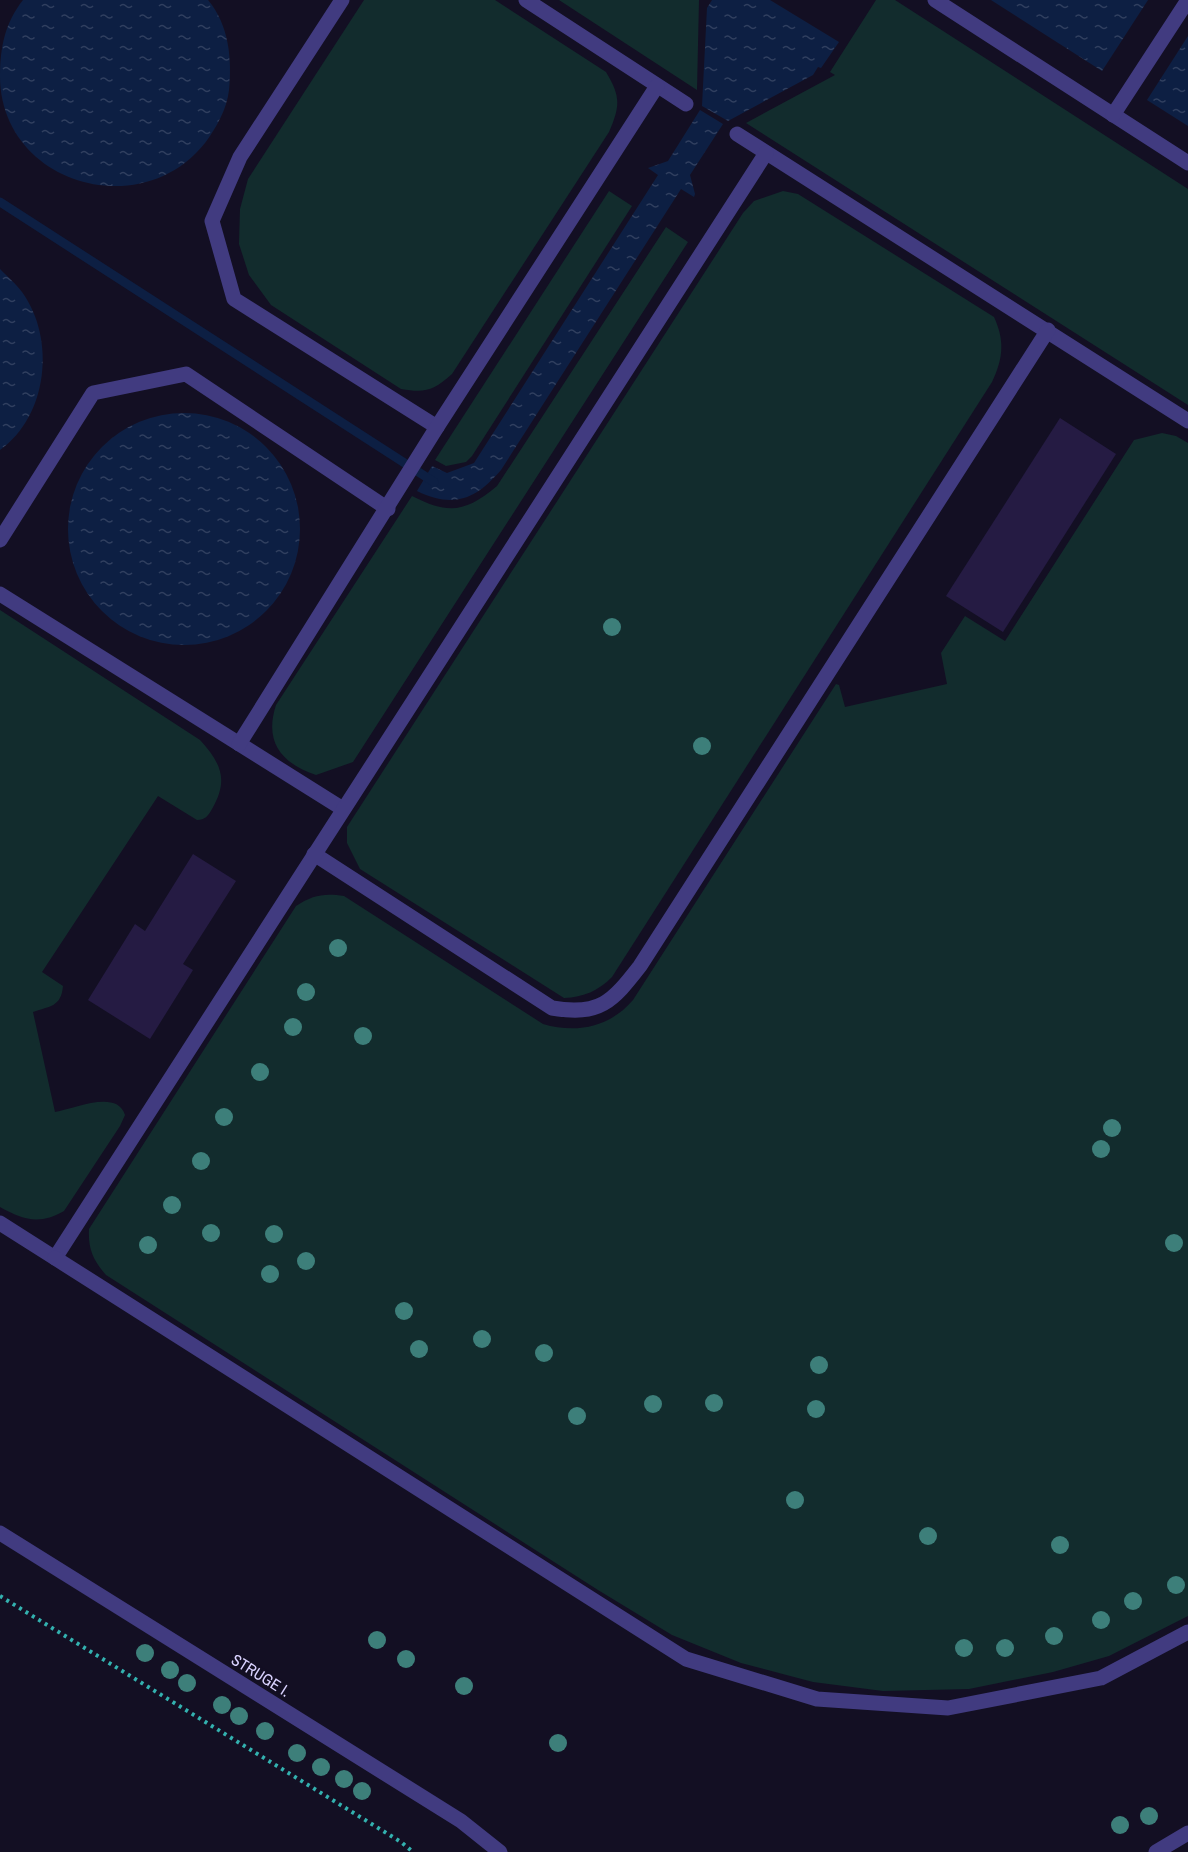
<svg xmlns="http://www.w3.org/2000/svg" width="1188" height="1852" font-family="'Archivo Narrow',sans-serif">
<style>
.grass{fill:#122c2d}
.water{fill:url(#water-ripples)}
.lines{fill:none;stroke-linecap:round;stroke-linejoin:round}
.stream{stroke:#0d1f43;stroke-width:9}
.building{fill:#251b43}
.path{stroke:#33b1af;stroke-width:4;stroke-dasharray:3 4.5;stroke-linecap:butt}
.lane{stroke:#413b80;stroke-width:15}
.street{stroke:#413b80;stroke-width:15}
.tree{fill:#3d7f7a}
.labels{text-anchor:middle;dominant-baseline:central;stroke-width:4.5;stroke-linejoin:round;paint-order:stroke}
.street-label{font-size:16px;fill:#d9d2fe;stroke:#130f23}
</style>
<defs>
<pattern id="water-ripples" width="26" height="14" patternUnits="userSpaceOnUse" patternTransform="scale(1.5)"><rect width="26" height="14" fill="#0d1f43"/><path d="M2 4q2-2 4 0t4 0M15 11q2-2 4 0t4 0" fill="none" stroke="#303f5f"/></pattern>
</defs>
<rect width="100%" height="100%" fill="#130f23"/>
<g class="grass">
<path d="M364,0H495L606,72C621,97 620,106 609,132L452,374C433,391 425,393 401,389L271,305L249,275L239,244L240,209L248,179Z"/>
<polygon points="559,0 699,0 697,90"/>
<polygon points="876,0 895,0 1188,189 1188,405 746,123 835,75 830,72"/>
<polygon points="609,191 632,206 472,456 466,462 446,466 435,460"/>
<path d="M783,191L798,194L994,317C1005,341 1003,359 992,382L612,977C598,991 584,997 564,998L360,869L347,843V827L743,213L754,201Z"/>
<path d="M666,227L688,242L353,762L316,775C281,763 264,742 276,705L412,496C449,515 466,512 497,486Z"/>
<path d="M1162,433L1176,436L1188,443V1616L1109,1656L1053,1672L969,1689L883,1691L813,1682L741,1663L672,1635L598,1590L106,1275C93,1260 88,1249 89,1229L296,906C313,895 324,893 344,896L543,1024C577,1034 610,1027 633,1000L836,684L839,685L845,707L947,684L941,653L965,616L1005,641L1134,440Z"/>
<path d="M0,610L200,740C221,763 229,780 212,809C208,816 205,820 197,820L158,796L42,972L63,986C61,1007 50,1006 33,1012L55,1112C74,1109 117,1089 125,1115L120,1126L64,1211C40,1225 23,1220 0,1207Z"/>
</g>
<g class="water">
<path d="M23,0H208C229,25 232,59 229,90C227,109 216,128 205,143C140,225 0,183 0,76C0,47 5,23 23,0Z"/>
<polygon points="712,0 770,0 839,42 821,68 818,67 813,75 728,121 702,106 707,8"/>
<polygon points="991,0 1148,0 1102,71"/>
<polygon points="1188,36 1188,126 1147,100"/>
<path d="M700,110L723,124L690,175L695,194L694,197L681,189L501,470C476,499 454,509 417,491L432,466L447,473L474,463L658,175L648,168L668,161Z"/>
<path d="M0,269C7,276 16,284 22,292C56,339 48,416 0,450Z"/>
<circle cx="184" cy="529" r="116"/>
</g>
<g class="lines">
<polyline class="stream" points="0,202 434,482"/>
</g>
<g class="building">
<polygon points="1060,418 1116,454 1003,632 946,596"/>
<polygon points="193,854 236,881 183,964 193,970 150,1039 88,1000 135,924 145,931"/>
</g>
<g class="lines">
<polyline class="path" points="0,1596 401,1842 413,1852"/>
<g class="lane">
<polyline points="342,0 240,157 212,221 234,299 437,427"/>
<polyline points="526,0 686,104"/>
<polyline points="935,0 1188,163"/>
<polyline points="1113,115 1188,0"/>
<polyline points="737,134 1188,421"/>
<polyline points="0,540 93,393 186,374 388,509"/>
<polyline points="0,594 343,809"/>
<polyline points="239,744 437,427 657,86"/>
<path d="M314,854L552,1008C600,1016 612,1002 640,966L1048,330"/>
<polyline points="0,1223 55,1258 766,153"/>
<polyline points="55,1258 686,1659 817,1699 948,1708 1101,1678 1188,1632"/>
<polyline points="1156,1852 1188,1833"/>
</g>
<polyline class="street" points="0,1533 461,1821 500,1852"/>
</g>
<g class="tree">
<circle cx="612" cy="627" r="9"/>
<circle cx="702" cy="746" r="9"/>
<circle cx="338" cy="948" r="9"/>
<circle cx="306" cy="992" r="9"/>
<circle cx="293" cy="1027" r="9"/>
<circle cx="363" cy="1036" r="9"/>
<circle cx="260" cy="1072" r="9"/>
<circle cx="224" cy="1117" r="9"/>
<circle cx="1112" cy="1128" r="9"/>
<circle cx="1101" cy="1149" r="9"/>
<circle cx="201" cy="1161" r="9"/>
<circle cx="172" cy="1205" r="9"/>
<circle cx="211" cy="1233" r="9"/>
<circle cx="274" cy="1234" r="9"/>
<circle cx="1174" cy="1243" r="9"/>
<circle cx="148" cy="1245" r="9"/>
<circle cx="306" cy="1261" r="9"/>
<circle cx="270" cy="1274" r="9"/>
<circle cx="404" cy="1311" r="9"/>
<circle cx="482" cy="1339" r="9"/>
<circle cx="419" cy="1349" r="9"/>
<circle cx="544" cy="1353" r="9"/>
<circle cx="819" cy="1365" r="9"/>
<circle cx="714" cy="1403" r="9"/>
<circle cx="653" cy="1404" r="9"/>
<circle cx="816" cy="1409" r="9"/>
<circle cx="577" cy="1416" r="9"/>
<circle cx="795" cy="1500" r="9"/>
<circle cx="928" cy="1536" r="9"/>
<circle cx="1060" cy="1545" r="9"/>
<circle cx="1176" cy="1585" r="9"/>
<circle cx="1133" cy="1601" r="9"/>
<circle cx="1101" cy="1620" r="9"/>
<circle cx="1054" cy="1636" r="9"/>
<circle cx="377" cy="1640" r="9"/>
<circle cx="964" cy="1648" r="9"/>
<circle cx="1005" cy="1648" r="9"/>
<circle cx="145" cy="1653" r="9"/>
<circle cx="406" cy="1659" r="9"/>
<circle cx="170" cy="1670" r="9"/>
<circle cx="187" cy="1683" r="9"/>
<circle cx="464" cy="1686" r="9"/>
<circle cx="222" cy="1705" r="9"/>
<circle cx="239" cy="1716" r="9"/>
<circle cx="265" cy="1731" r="9"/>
<circle cx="558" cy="1743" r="9"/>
<circle cx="297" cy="1753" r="9"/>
<circle cx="321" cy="1767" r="9"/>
<circle cx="344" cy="1779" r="9"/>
<circle cx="362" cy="1791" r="9"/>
<circle cx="1149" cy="1816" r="9"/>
<circle cx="1120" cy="1825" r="9"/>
</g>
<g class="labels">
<g class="street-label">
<text transform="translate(261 1675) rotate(32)">STRUGE I.</text>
</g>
</g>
</svg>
